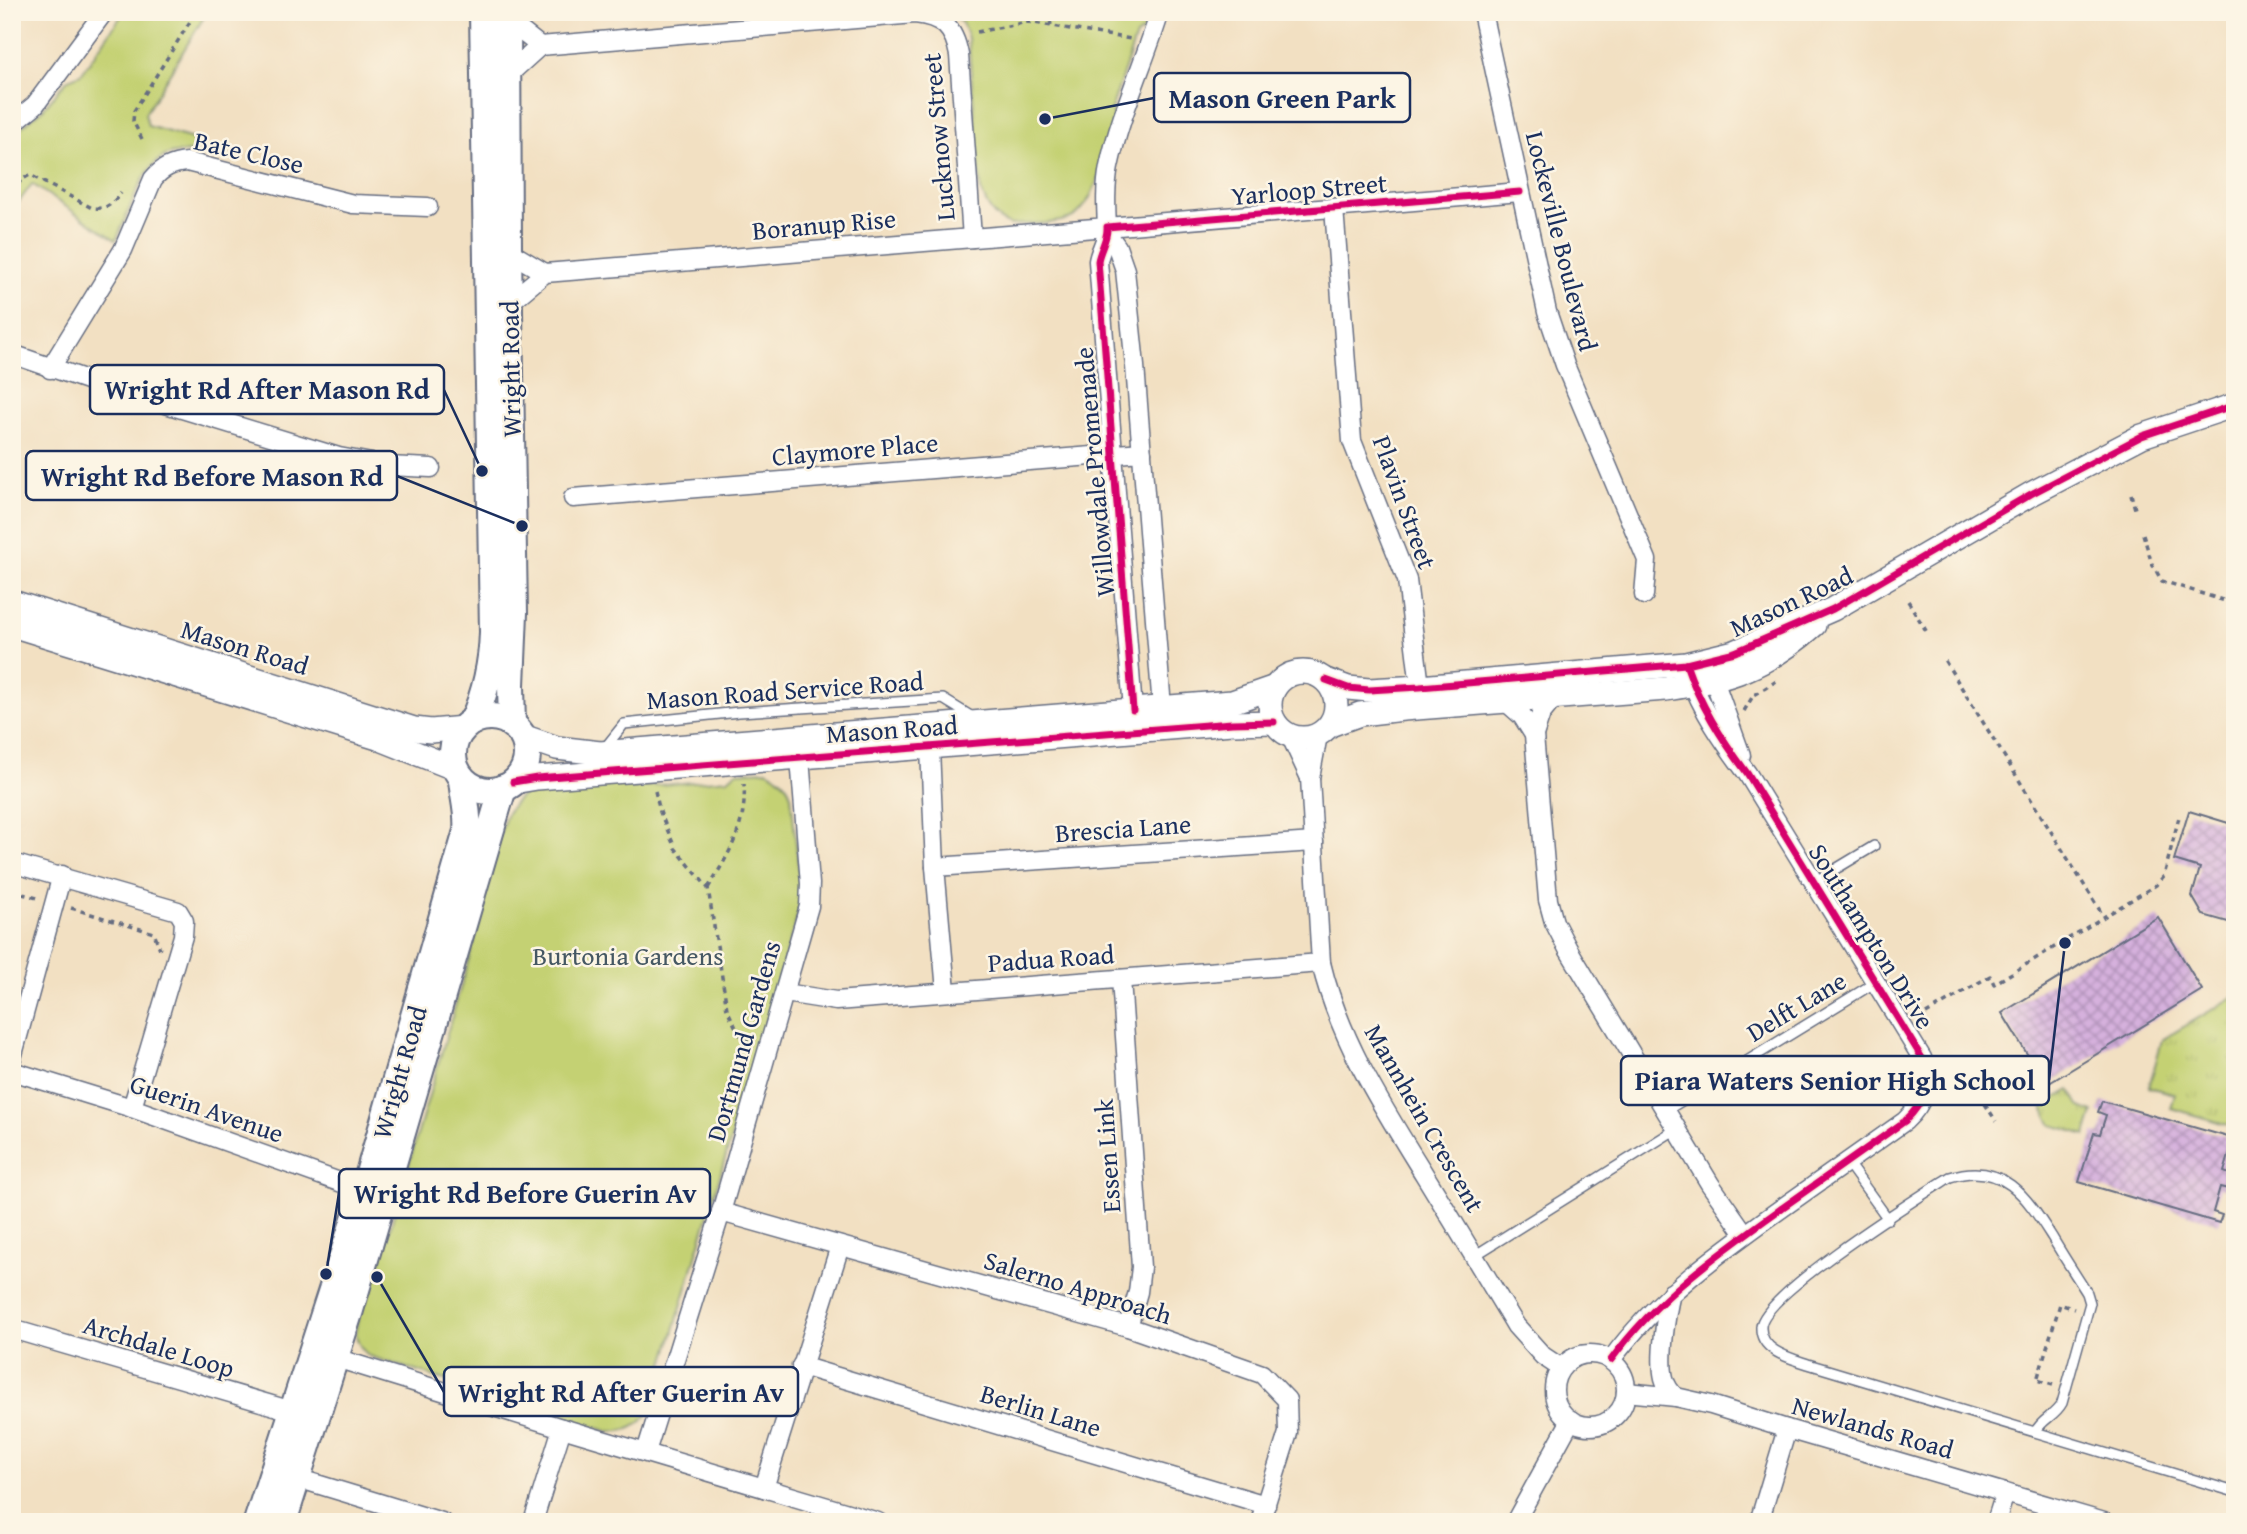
<svg xmlns="http://www.w3.org/2000/svg" width="2247" height="1534" font-family="'Gentium Book Plus',serif">
<style>
.grass{fill:url(#grass-tufts);stroke:#708068;stroke-width:2}
.park{fill:#c4d173;stroke:#708068;stroke-width:2}
.building{fill:url(#building-cross-hatch)}
.lines{fill:none;stroke-linecap:round;stroke-linejoin:round}
.service-casing{stroke:#666d81;stroke-width:12}
.minor-casing{stroke:#666d81;stroke-width:21}
.tertiary-casing{stroke:#666d81;stroke-width:26}
.secondary-casing{stroke:#666d81;stroke-width:30}
.path{stroke:#666d81;stroke-width:3.5;stroke-dasharray:5 5;stroke-linecap:butt}
.service{stroke:#fff;stroke-width:9}
.minor{stroke:#fff;stroke-width:18}
.tertiary{stroke:#fff;stroke-width:23}
.secondary{stroke:#fff;stroke-width:26}
.cycleway-casing{stroke:#fcf5e5;stroke-width:11}
.cycleway{stroke:#d6006c;stroke-width:7}
.labels{text-anchor:middle;dominant-baseline:central;stroke-width:5;stroke-linejoin:round;paint-order:stroke}
.street-label{font-size:26px;fill:#1b2f5e;stroke:#fcf5e5}
.park-label{font-size:26px;fill:#455863;stroke:#fcf5e5}
.leader{fill:none;stroke:#1b2f5e;stroke-width:2.5}
.callout-dot{fill:#1b2f5e;stroke:#fcf5e5;stroke-width:2.5}
.callout{fill:#fcf5e5;stroke:#1b2f5e;stroke-width:2.5}
.callout-label{font-size:28px;text-anchor:middle;font-weight:bold;fill:#1b2f5e}
</style>
<defs>
<pattern id="grass-tufts" width="24" height="20" patternUnits="userSpaceOnUse" patternTransform="scale(1.75)"><rect width="24" height="20" fill="#c4d173"/><path d="M3 7l-1-3M5 7V3M7 7l1-3M15 17l-1-3M17 17v-4M19 17l1-3" fill="none" stroke="#a8b466"/></pattern>
<pattern id="building-cross-hatch" width="8" height="8" patternUnits="userSpaceOnUse" patternTransform="scale(1.75)"><rect width="8" height="8" fill="#d6b1dd"/><path d="M0 0l8 8M0 8l8-8" fill="none" stroke="#ad90b6"/></pattern>
</defs>
<rect width="100%" height="100%" fill="#fcf5e5"/>
<filter id="ink" filterUnits="userSpaceOnUse"><feTurbulence type="fractalNoise" baseFrequency=".0143" numOctaves="2"/><feDisplacementMap in="SourceGraphic" scale="14" xChannelSelector="R" yChannelSelector="G"/><feConvolveMatrix kernelMatrix="1 2 1 2 8 2 1 2 1" color-interpolation-filters="sRGB"/></filter>
<filter id="wash" filterUnits="userSpaceOnUse"><feTurbulence type="fractalNoise" baseFrequency=".00686" numOctaves="4" result="noise"/><feDisplacementMap in="SourceGraphic" scale="28" xChannelSelector="R" yChannelSelector="G"/><feGaussianBlur stdDeviation="1.57" result="paint"/><feColorMatrix in="noise" values="0 0 0 0 0 0 0 0 0 0 0 0 0 0 0 0 0 1.4 0 .05"/><feComposite in="paint" operator="in"/></filter>
<g filter="url(#wash)">
<rect width="100%" height="100%" fill="#f2e0c2"/>
<g class="grass">
<polygon points="2235,996 2235,1127 2171,1108 2175,1094 2149,1087 2162,1040"/>
<polygon points="2070,1090 2080,1107 2093,1112 2086,1135 2052,1125 2042,1106"/>
</g>
<g class="park">
<path d="M124,12H207L145,114L148,126L196,140L192,152C185,153 177,152 170,154C141,163 129,215 116,240L32,184L12,211V135L42,110L68,79L81,74Z"/>
<path d="M950,12H1153L1145,30L1136,36L1111,110L1115,120C1107,146 1096,207 1071,218C1053,225 1030,223 1011,225C993,219 987,207 981,190L968,38L962,23Z"/>
<path d="M766,770C778,775 787,782 791,795L801,894L799,910L650,1411C639,1427 626,1433 607,1431L369,1356C352,1341 354,1329 361,1310C364,1302 366,1296 372,1290L485,904L480,891L507,813C515,801 522,793 535,787L617,781L625,788L728,779L736,772Z"/>
</g>
<g id="blocks">
<g class="building">
<polygon points="2189,811 2235,825 2235,924 2203,915 2192,896 2200,868 2174,860"/>
<polygon points="2158,917 2202,990 2046,1085 2002,1013"/>
<polygon points="2102,1101 2235,1139 2235,1150 2231,1149 2224,1172 2232,1175 2228,1189 2220,1187 2213,1212 2222,1215 2219,1223 2079,1182 2094,1133 2100,1134 2106,1115 2098,1112"/>
</g>
</g>
</g>
<g filter="url(#ink)">
<use href="#blocks" fill-opacity="0" stroke="#666d81" stroke-width="2"/>
<g class="lines">
<defs>
<g id="service">
<polyline points="604,749 624,724 739,712 943,699 974,718"/>
<polyline points="1814,882 1874,846"/>
<polyline points="1667,1110 1876,982"/>
<polyline points="1847,1162 1888,1219"/>
<polyline points="1474,1256 1678,1128"/>
<path d="M2036,1431C2042,1419 2055,1416 2062,1403L2090,1303L2087,1293C2075,1274 2063,1256 2052,1237C2027,1198 2004,1160 1950,1177C1919,1197 1761,1296 1761,1327C1760,1351 1790,1358 1808,1364L2235,1492"/>
</g>
<g id="minor">
<polyline points="1482,12 1547,312 1565,365 1647,560 1644,595"/>
<polyline points="507,20 540,46"/>
<path d="M508,75L540,46L915,14C943,17 954,28 959,55L972,238"/>
<polyline points="12,124 35,105 104,12"/>
<polyline points="1334,208 1352,441 1407,580 1420,687"/>
<polyline points="1107,233 1117,247 1125,270 1135,366 1162,708"/>
<polyline points="508,251 545,273"/>
<path d="M509,303L545,273L1107,227C1106,207 1105,187 1109,167C1120,114 1144,64 1160,12"/>
<polyline points="12,354 90,381 339,457 388,466 431,468"/>
<path d="M50,369L123,250L153,179C162,168 172,163 187,162L353,204L428,207"/>
<polyline points="573,498 1142,452"/>
<polyline points="1710,669 1741,755"/>
<polyline points="1555,697 1541,714 1534,735 1548,900 1554,922 1568,949 1710,1184 1745,1234"/>
<polyline points="1505,701 1522,716 1534,735"/>
<path d="M1133,710L1098,261C1100,249 1108,239 1107,227L1520,192"/>
<path d="M1318,735L1310,778L1321,963C1339,1039 1383,1108 1424,1174C1455,1224 1485,1275 1516,1326L1543,1356L1561,1368"/>
<polyline points="1291,737 1310,778"/>
<polyline points="930,748 935,867 946,991"/>
<polyline points="12,863 178,911 184,921 183,936 132,1108"/>
<polyline points="935,867 1314,842"/>
<polyline points="1121,979 1141,1267 1138,1292 1128,1327"/>
<polyline points="785,993 836,1001 1321,963"/>
<polyline points="12,1058 62,875"/>
<polyline points="12,1071 132,1108 373,1194"/>
<polyline points="721,1212 1128,1327 1262,1374 1287,1400 1288,1433 1260,1522"/>
<path d="M1671,1293C1666,1314 1659,1358 1664,1378C1666,1386 1670,1392 1676,1397"/>
<polyline points="12,1329 292,1411"/>
<circle cx="1590" cy="1390" r="36"/>
<polyline points="326,1355 562,1428 878,1522"/>
<path d="M1611,1360C1657,1297 1719,1253 1782,1208C1823,1179 1864,1150 1905,1121C1924,1103 1931,1084 1922,1058L1747,773C1724,742 1702,711 1689,674"/>
<polyline points="801,1366 1266,1505"/>
<polyline points="1626,1392 1676,1397 1711,1405 1787,1429 2104,1522"/>
<polyline points="646,1452 721,1212 809,906 810,884 800,758"/>
<polyline points="297,1478 442,1522"/>
<polyline points="764,1488 840,1246"/>
<polyline points="533,1522 562,1428"/>
<polyline points="1515,1522 1571,1420"/>
<polyline points="1759,1522 1787,1429"/>
<polyline points="1996,1522 2005,1493"/>
</g>
<g id="tertiary">
<polyline points="12,602 414,729 431,731 464,728"/>
<polyline points="12,625 378,738 456,769"/>
<circle cx="1303" cy="705" r="33"/>
<polyline points="1326,680 1348,688 1369,690 1420,687 1686,664 1735,652 1833,609 2031,494 2142,436 2235,405"/>
<path d="M1330,725L1360,714L1403,709L1666,689C1728,680 1767,667 1814,625"/>
<polyline points="522,736 557,748 600,753 1232,702 1275,687"/>
<polyline points="513,782 537,778 1232,723 1274,722"/>
</g>
<g id="secondary">
<polyline points="507,12 508,251 514,613 511,685 512,725"/>
<circle cx="490" cy="754" r="37"/>
<path d="M473,721C486,692 492,665 493,632L483,12"/>
<path d="M257,1522L364,1191L467,831C469,812 463,796 462,779"/>
<polyline points="283,1522 350,1310 503,788"/>
</g>
</defs>
<use href="#service" class="service-casing"/>
<use href="#minor" class="minor-casing"/>
<use href="#tertiary" class="tertiary-casing"/>
<use href="#secondary" class="secondary-casing"/>
<g class="path">
<polyline points="1048,12 1051,25"/>
<polyline points="977,32 1028,22 1131,39"/>
<polyline points="142,139 133,121 134,111 196,12"/>
<path d="M12,193L21,180L30,175L92,208C107,210 113,203 121,193"/>
<polyline points="2131,494 2135,509"/>
<polyline points="2143,534 2152,564 2162,581 2235,604"/>
<polyline points="1908,601 1928,634"/>
<polyline points="1945,661 2104,917"/>
<polyline points="12,666 17,647"/>
<polyline points="1744,711 1753,696 1778,680"/>
<polyline points="655,791 660,812 675,848 708,888 727,1009 738,1032 743,1039 750,1042"/>
<path d="M708,888C729,854 747,826 744,784"/>
<polyline points="12,891 37,898"/>
<polyline points="71,908 154,933 160,949"/>
<polyline points="1926,1014 1990,976 1994,984 2156,885 2164,876 2179,817"/>
<polyline points="1948,1072 1960,1065 1996,1121"/>
<polyline points="2053,1385 2037,1380 2060,1304 2074,1309"/>
</g>
<use href="#service" class="service"/>
<use href="#minor" class="minor"/>
<use href="#tertiary" class="tertiary"/>
<use href="#secondary" class="secondary"/>
<defs>
<g id="cycleway">
<polyline points="1326,680 1348,688 1369,690 1420,687 1686,664 1735,652 1833,609 2031,494 2142,436 2235,405"/>
<path d="M1133,710L1098,261C1100,249 1108,239 1107,227L1520,192"/>
<polyline points="513,782 537,778 1232,723 1274,722"/>
<path d="M1611,1360C1657,1297 1719,1253 1782,1208C1823,1179 1864,1150 1905,1121C1924,1103 1931,1084 1922,1058L1747,773C1721,738 1700,705 1686,664"/>
</g>
</defs>
<use href="#cycleway" class="cycleway-casing"/>
<use href="#cycleway" class="cycleway"/>
</g>
</g>
<g class="labels">
<g class="street-label">
<text transform="translate(938 137) rotate(-95)">Lucknow Street</text>
<text transform="translate(249 152) rotate(13)">Bate Close</text>
<text transform="translate(1309 189) rotate(-5)">Yarloop Street</text>
<text transform="translate(824 224) rotate(-5)">Boranup Rise</text>
<text transform="translate(1562 241) rotate(76)">Lockeville Boulevard</text>
<text transform="translate(510 369) rotate(-91)">Wright Road</text>
<text transform="translate(855 449) rotate(-5)">Claymore Place</text>
<text transform="translate(1094 472) rotate(-95)">Willowdale Promenade</text>
<text transform="translate(1405 502) rotate(70)">Plavin Street</text>
<text transform="translate(1791 601) rotate(-25)">Mason Road</text>
<text transform="translate(245 647) rotate(17)">Mason Road</text>
<text transform="translate(785 690) rotate(-4)">Mason Road Service Road</text>
<text transform="translate(892 729) rotate(-4)">Mason Road</text>
<text transform="translate(1123 828) rotate(-4)">Brescia Lane</text>
<text transform="translate(1872 936) rotate(58)">Southampton Drive</text>
<text transform="translate(1051 958) rotate(-4)">Padua Road</text>
<text transform="translate(1796 1006) rotate(-31)">Delft Lane</text>
<text transform="translate(743 1041) rotate(-74)">Dortmund Gardens</text>
<text transform="translate(399 1072) rotate(-74)">Wright Road</text>
<text transform="translate(207 1108) rotate(19)">Guerin Avenue</text>
<text transform="translate(1425 1118) rotate(60)">Mannhein Crescent</text>
<text transform="translate(1107 1156) rotate(-94)">Essen Link</text>
<text transform="translate(1078 1287) rotate(17)">Salerno Approach</text>
<text transform="translate(159 1346) rotate(17)">Archdale Loop</text>
<text transform="translate(1041 1410) rotate(17)">Berlin Lane</text>
<text transform="translate(1873 1427) rotate(16)">Newlands Road</text>
</g>
<g class="park-label">
<text x="628" y="955">Burtonia Gardens</text>
</g>
</g>
<path class="leader" d="M1045 119L1154 98M482 471L444 390M522 526L397 476M2065 943L2049 1080M326 1274L339 1193M377 1277L444 1392"/>
<g class="callout-dot">
<circle cx="1045" cy="119" r="7"/>
<circle cx="482" cy="471" r="7"/>
<circle cx="522" cy="526" r="7"/>
<circle cx="2065" cy="943" r="7"/>
<circle cx="326" cy="1274" r="7"/>
<circle cx="377" cy="1277" r="7"/>
</g>
<g class="callout">
<rect x="1154" y="73" width="256" height="49" rx="7"/>
<rect x="90" y="365" width="354" height="49" rx="7"/>
<rect x="26" y="451" width="371" height="49" rx="7"/>
<rect x="1621" y="1056" width="428" height="49" rx="7"/>
<rect x="339" y="1169" width="371" height="49" rx="7"/>
<rect x="444" y="1367" width="354" height="49" rx="7"/>
</g>
<g class="callout-label">
<text x="1282" y="108">Mason Green Park</text>
<text x="267" y="399">Wright Rd After Mason Rd</text>
<text x="212" y="486">Wright Rd Before Mason Rd</text>
<text x="1835" y="1090">Piara Waters Senior High School</text>
<text x="525" y="1203">Wright Rd Before Guerin Av</text>
<text x="621" y="1402">Wright Rd After Guerin Av</text>
</g>
<rect width="2247" height="1534" fill="none" stroke="#fcf5e5" stroke-width="42"/>
</svg>
